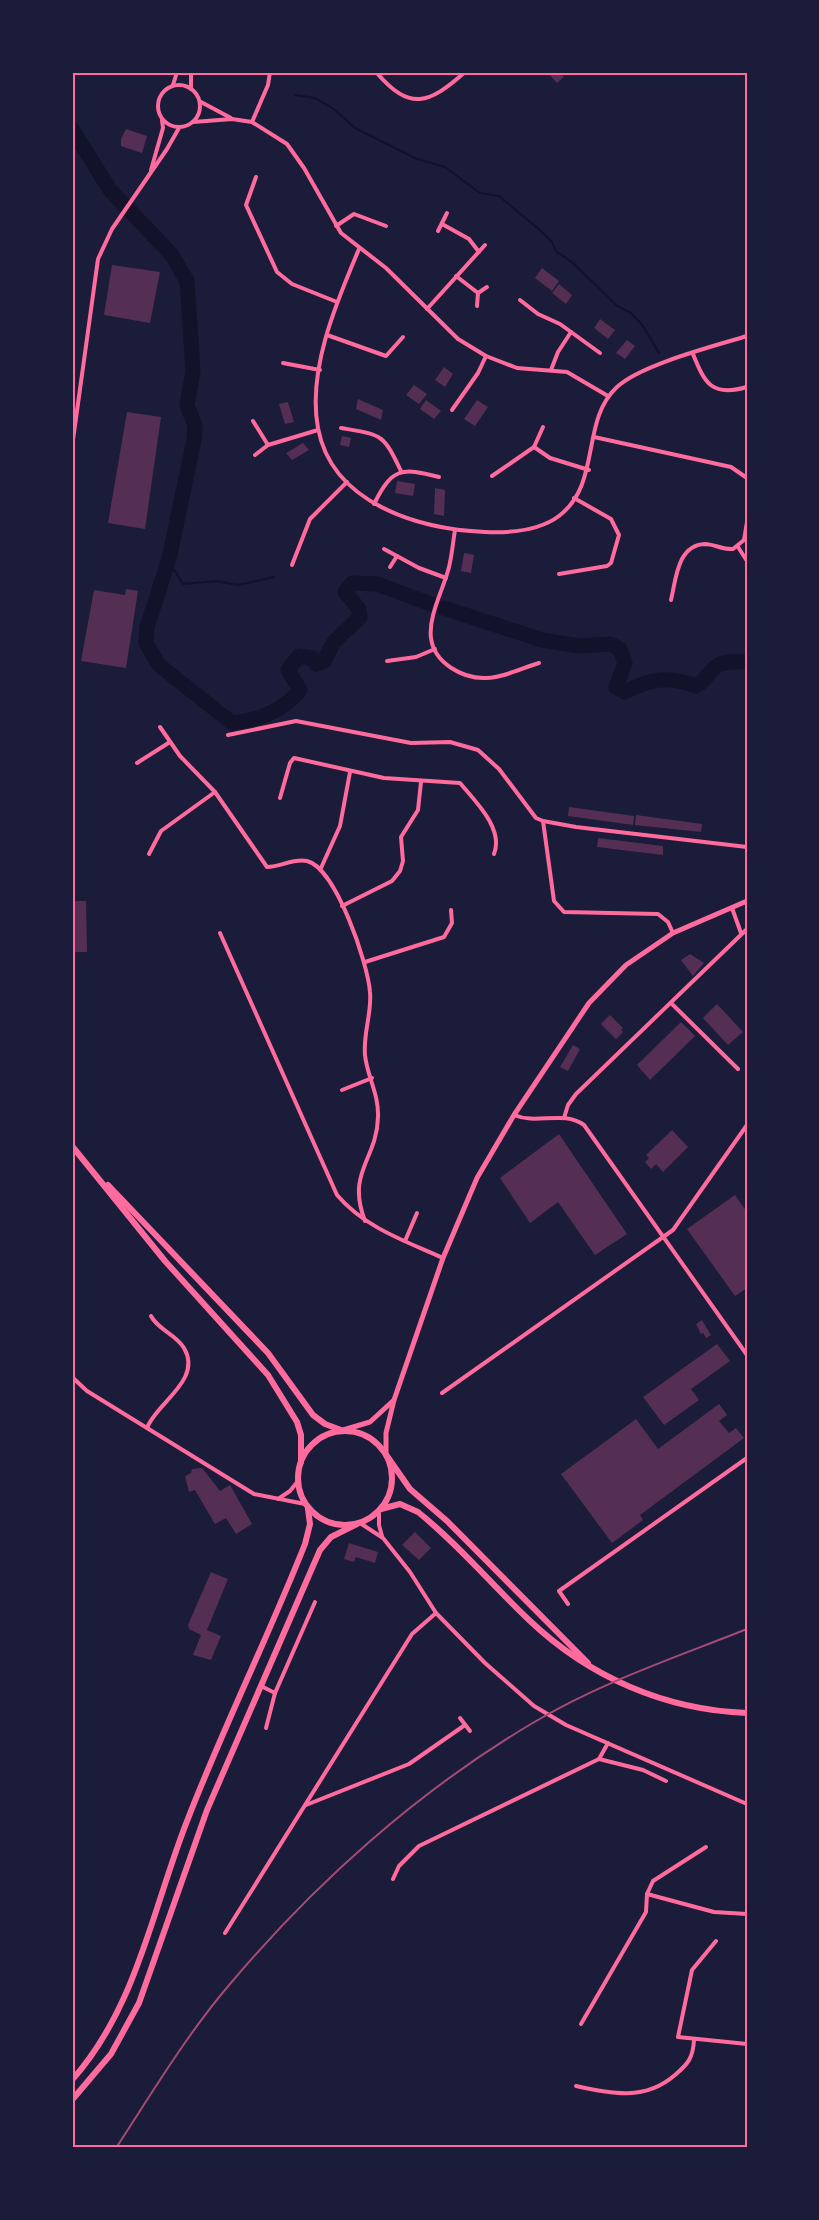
<svg xmlns="http://www.w3.org/2000/svg" width="819" height="2220" font-family="Ubuntu,sans-serif">
<style>
.lines{fill:none;stroke-linecap:round;stroke-linejoin:round}
.stream{stroke:#12122b;stroke-width:2}
.river{stroke:#12122b;stroke-width:15}
.building{fill:#542f53}
.minor{stroke:#ff6b9d;stroke-width:4}
.secondary{stroke:#ff6b9d;stroke-width:5}
.primary{stroke:#ff6b9d;stroke-width:6}
.rail{stroke:#a44b75;stroke-width:2}
.neatline{fill:none;stroke:#ff6b9d;stroke-width:2}
</style>
<rect width="100%" height="100%" fill="#1b1b3a"/>
<g class="lines">
<g class="stream">
<polyline points="295,95 315,98 334,109 355,128 417,159 445,167 480,193 499,196 541,231 552,242 556,251 573,263 617,306 631,313 643,326 659,353"/>
<polyline points="166,567 175,571 183,584 216,581 238,585 274,577"/>
</g>
<g class="river">
<path d="M72,129L110,190L172,255L187,281L193,371L187,405L195,426L194,440L169,559L147,627L146,643L159,665L232,723C259,720 283,711 300,690L288,670L299,656L312,658L316,664L324,661L334,642L360,617L359,609L345,592L352,583L377,584L431,604"/>
<path d="M444,608L542,640L579,646L610,644L620,649L625,663L616,687L625,692C651,678 669,676 696,686C705,681 707,675 713,669C722,660 736,662 747,662"/>
</g>
</g>
<g class="building">
<polygon points="547,72 560,72 564,77 557,83"/>
<polygon points="126,129 147,136 142,153 121,146 121,139"/>
<polygon points="112,265 160,272 150,323 104,315"/>
<polygon points="542,268 559,281 552,291 535,278"/>
<polygon points="559,284 572,295 566,304 552,293"/>
<polygon points="600,319 615,330 608,339 594,328"/>
<polygon points="627,340 635,346 625,359 616,353"/>
<polygon points="444,367 453,374 445,387 435,380"/>
<polygon points="414,385 427,394 419,404 406,395"/>
<polygon points="358,399 383,410 381,420 356,409"/>
<polygon points="426,400 441,411 434,419 420,409"/>
<polygon points="477,400 488,407 475,426 464,419"/>
<polygon points="288,402 294,422 285,424 279,404"/>
<polygon points="127,412 161,417 145,529 108,523"/>
<polygon points="342,436 351,438 349,447 340,445"/>
<polygon points="303,443 309,450 292,460 286,453"/>
<polygon points="397,481 415,484 413,496 395,493"/>
<polygon points="435,488 445,490 444,516 434,514"/>
<polygon points="464,553 474,555 471,573 461,571"/>
<polygon points="126,589 138,591 126,668 81,661 94,590 125,595"/>
<polygon points="569,807 634,816 633,825 568,816"/>
<polygon points="636,815 702,824 701,832 635,825"/>
<polygon points="598,838 663,846 663,855 597,847"/>
<polygon points="72,901 86,901 87,952 72,952"/>
<polygon points="690,954 704,963 693,976 681,960"/>
<polygon points="717,1004 743,1032 728,1045 703,1018"/>
<polygon points="610,1015 623,1028 621,1030 623,1032 616,1039 601,1024"/>
<polygon points="681,1022 695,1036 650,1080 637,1065"/>
<polygon points="573,1045 580,1049 568,1071 560,1067"/>
<polygon points="672,1130 688,1147 663,1172 656,1164 651,1169 645,1162 649,1158 646,1155"/>
<polygon points="559,1134 627,1234 595,1255 558,1202 530,1223 500,1178"/>
<polygon points="735,1195 747,1212 747,1288 735,1296 687,1229"/>
<polygon points="702,1320 711,1335 706,1338 703,1333 701,1334 696,1324"/>
<polygon points="717,1344 730,1361 691,1389 699,1400 664,1425 643,1397"/>
<polygon points="719,1404 727,1415 719,1421 729,1433 736,1428 744,1438 640,1515 643,1520 612,1543 561,1474 636,1419 658,1449"/>
<polygon points="202,1468 220,1491 230,1485 252,1524 236,1534 226,1518 215,1524 195,1490 189,1492 185,1476 191,1473 192,1469"/>
<polygon points="415,1532 431,1548 419,1560 402,1545"/>
<polygon points="349,1543 378,1552 375,1563 356,1557 354,1562 344,1559"/>
<polygon points="211,1572 228,1579 207,1630 221,1636 211,1660 193,1655 201,1635 189,1629 188,1625"/>
</g>
<g class="lines">
<g class="minor">
<polyline points="191,72 191,89"/>
<path d="M376,72C410,112 429,104 465,72"/>
<circle cx="179" cy="106" r="21"/>
<polyline points="173,85 177,72"/>
<polyline points="201,102 231,118"/>
<polyline points="193,122 232,119 252,122 287,144 304,168 341,233 386,268 458,339 486,356 517,368 567,372 608,396"/>
<polyline points="252,122 268,85 270,72"/>
<polyline points="151,170 163,128 162,120"/>
<polyline points="256,177 246,205 277,272 292,284 337,302"/>
<polyline points="442,224 469,239 479,252"/>
<polyline points="336,226 354,214 386,226"/>
<polyline points="438,231 447,213"/>
<path d="M359,249C337,301 307,370 318,428C332,504 419,529 485,532C509,533 539,531 559,516C602,483 580,421 617,387C640,365 714,346 747,336"/>
<polyline points="456,276 478,293 477,306"/>
<polyline points="478,293 487,287"/>
<polyline points="520,300 538,314 560,324 600,353"/>
<polyline points="427,309 485,245"/>
<polyline points="327,335 386,356 403,337"/>
<path d="M693,354C705,384 712,397 747,387"/>
<polyline points="283,363 320,370"/>
<polyline points="551,370 558,352 571,332"/>
<polyline points="452,410 478,373 486,356"/>
<polyline points="253,421 268,445"/>
<path d="M341,428C382,435 383,433 401,471"/>
<polyline points="594,437 731,467 747,478"/>
<polyline points="72,447 98,259 112,229 167,149 179,128"/>
<polyline points="534,447 550,458 589,470"/>
<polyline points="255,455 268,445 318,430"/>
<polyline points="492,476 534,447 543,427"/>
<path d="M374,504C392,468 401,467 439,477"/>
<path d="M455,530C453,542 452,555 449,567C444,588 428,616 431,638C434,663 463,679 486,678C503,678 522,668 539,663"/>
<polyline points="738,547 747,561"/>
<polyline points="384,549 419,568 446,578"/>
<polyline points="292,565 310,519 347,482"/>
<polyline points="390,567 397,556"/>
<polyline points="559,574 607,566 611,563 619,535 611,519 574,498"/>
<path d="M671,600C676,580 677,545 705,544C714,544 723,550 733,549L744,540L747,522"/>
<polyline points="387,661 416,657 435,649"/>
<path d="M160,727L180,756L215,792L267,867C281,867 293,858 307,861C336,868 368,964 370,992C372,1013 363,1033 365,1055C367,1076 379,1094 378,1117C377,1160 346,1172 365,1221"/>
<polyline points="228,735 296,721 411,743 450,742 478,750 499,769 536,818 543,821 554,901 564,912 658,914 668,922 673,933"/>
<polyline points="137,763 170,742"/>
<path d="M280,798L290,763L294,758L384,778L460,783C476,802 504,829 494,854"/>
<polyline points="543,821 576,827 747,847"/>
<polyline points="149,854 161,831 215,792"/>
<polyline points="321,868 340,826 350,772"/>
<polyline points="342,906 392,881 400,871 403,861 401,837 418,810 421,782"/>
<polyline points="732,908 741,933"/>
<path d="M220,933L337,1195C364,1227 405,1241 443,1258"/>
<polyline points="365,962 444,937 452,923 451,910"/>
<polyline points="671,1003 738,1069"/>
<polyline points="342,1090 372,1078"/>
<path d="M514,1115C537,1125 563,1110 584,1125L747,1355"/>
<polyline points="564,1118 568,1105 576,1094 747,929"/>
<polyline points="405,1241 417,1213"/>
<polyline points="72,1377 87,1391 254,1494 305,1504"/>
<polyline points="442,1393 673,1230 747,1125"/>
<path d="M147,1428C156,1403 203,1380 184,1348C176,1334 158,1330 151,1316"/>
<polyline points="278,1499 290,1491 298,1481"/>
<polyline points="379,1511 379,1525 382,1536"/>
<polyline points="360,1523 383,1538 410,1572 436,1613 485,1663 534,1706 566,1725 747,1804"/>
<polyline points="568,1604 559,1591 747,1458"/>
<polyline points="261,1686 275,1693 315,1602"/>
<polyline points="460,1718 470,1731"/>
<polyline points="266,1728 275,1693"/>
<polyline points="599,1759 643,1770 666,1781"/>
<polyline points="306,1805 409,1764 465,1725"/>
<polyline points="706,1847 653,1881 647,1894 714,1912 747,1914"/>
<polyline points="393,1879 399,1866 419,1846 599,1759 608,1743"/>
<polyline points="225,1933 412,1634 436,1613"/>
<polyline points="716,1941 692,1970 678,2037 747,2044"/>
<polyline points="581,2024 646,1912 647,1894"/>
<path d="M576,2086C612,2094 645,2101 675,2075C688,2064 693,2058 694,2040"/>
</g>
<g class="secondary">
<polyline points="343,1430 370,1422 394,1400"/>
<polyline points="386,1454 386,1433 394,1400 443,1258 477,1178 514,1115 589,1003 626,965 673,933 747,901"/>
</g>
<g class="primary">
<polyline points="72,1146 165,1261 268,1375 297,1422 301,1435 301,1462"/>
<polyline points="108,1185 268,1353 313,1415 325,1424 341,1430"/>
<circle cx="345" cy="1478" r="47"/>
<polyline points="387,1456 410,1489 447,1521 588,1663"/>
<path d="M381,1509L400,1504L418,1512C458,1544 492,1585 529,1620C589,1677 665,1710 747,1713"/>
<path d="M72,2080C138,2006 153,1905 189,1816C225,1724 269,1635 305,1544L310,1524L308,1509"/>
<polyline points="72,2100 111,2054 139,2003 207,1810 320,1550 331,1537 357,1524"/>
</g>
<path class="rail" d="M116,2148C152,2093 187,2034 230,1984C315,1883 418,1791 531,1724C599,1683 674,1658 747,1629"/>
</g>
<rect width="819" height="2220" fill="none" stroke="#1b1b3a" stroke-width="147"/>
<rect x="74" y="74" width="672" height="2072" class="neatline"/>
</svg>
